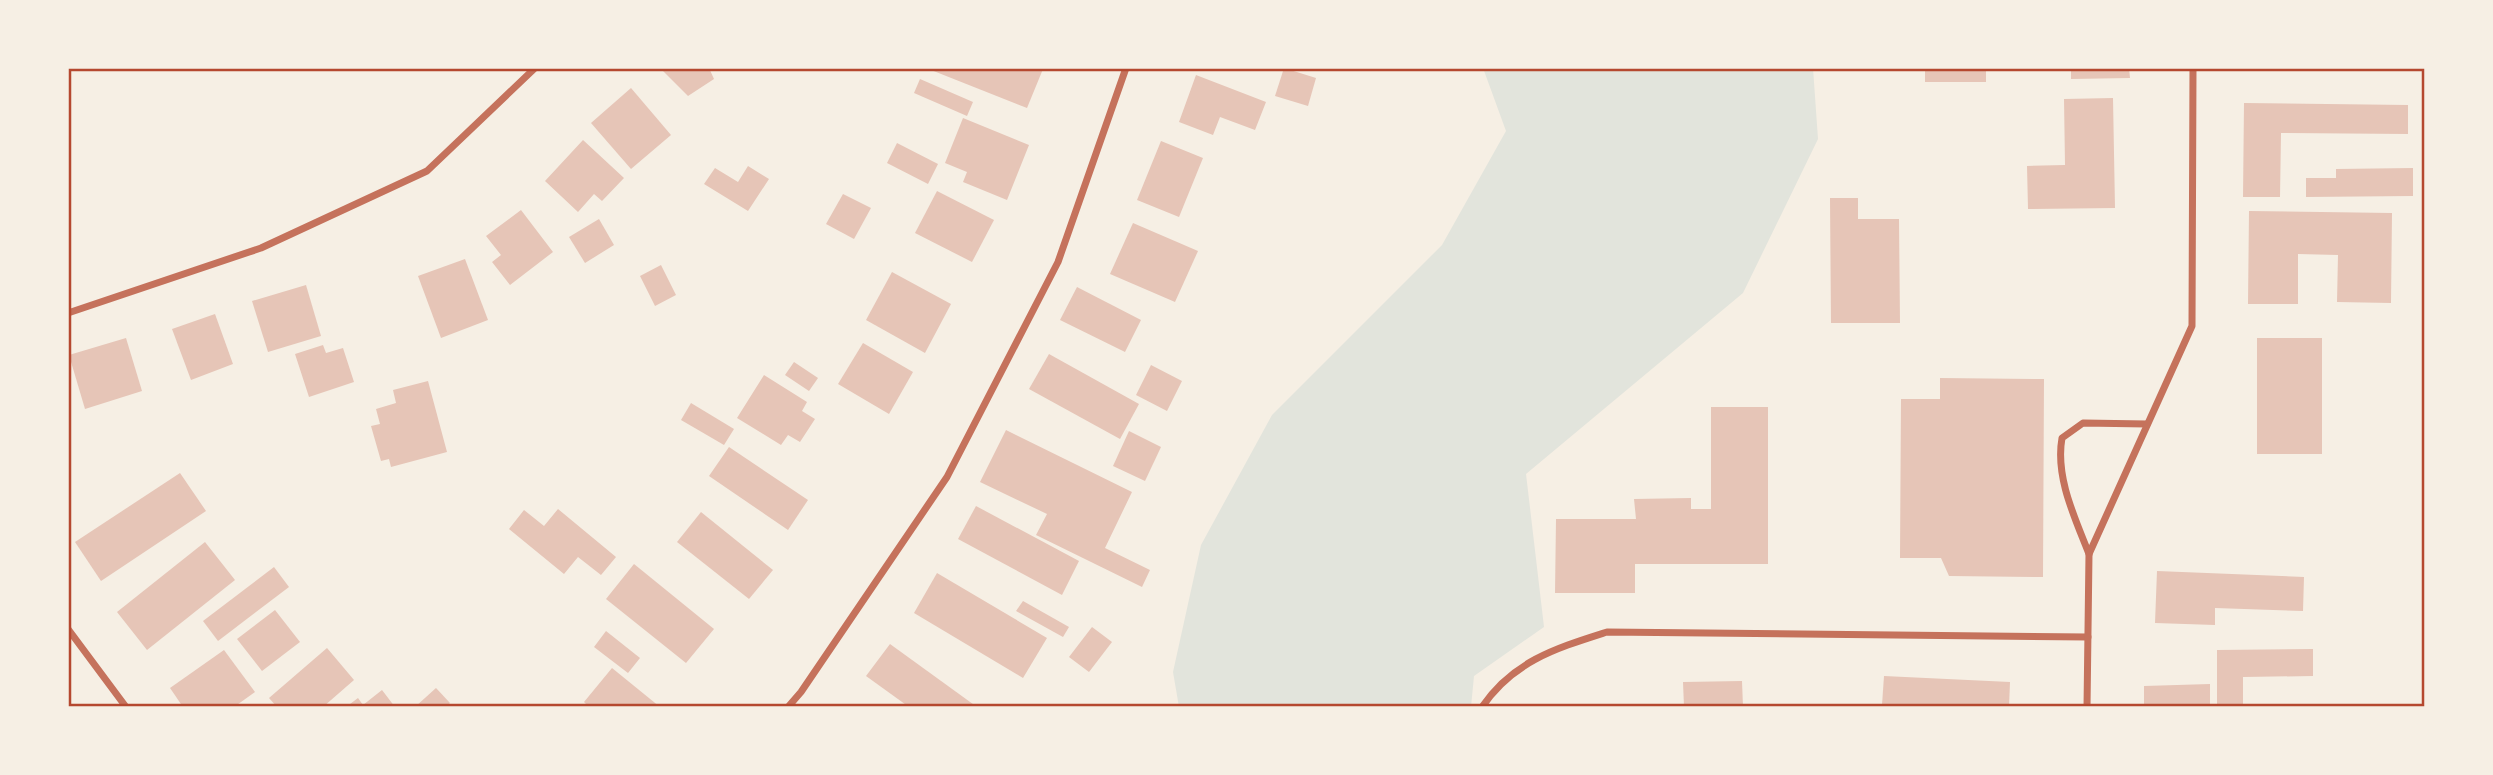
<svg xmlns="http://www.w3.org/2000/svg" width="2493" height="775" font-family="'Roboto Condensed',sans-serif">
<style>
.green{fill:#e2e4dc}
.building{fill:#e6c5b7}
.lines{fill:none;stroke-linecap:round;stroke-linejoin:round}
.minor{stroke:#c5725c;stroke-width:7}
.neatline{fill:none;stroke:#b5482f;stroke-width:2.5}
</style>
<rect width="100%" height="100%" fill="#f6efe4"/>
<polygon class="green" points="1483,68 1813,68 1818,139 1743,293 1526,474 1544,627 1474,676 1471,707 1179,707 1173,672 1201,545 1272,415 1442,245 1506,131"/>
<g class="building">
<polygon points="660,68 709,68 714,79 688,96"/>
<polygon points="926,68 1040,68 1043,69 1027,108"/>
<polygon points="1284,68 1316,78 1308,106 1275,96"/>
<rect x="1925" y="68" width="61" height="14"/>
<polygon points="2071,68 2129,68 2130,78 2071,79"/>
<polygon points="1196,75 1266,102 1255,130 1220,117 1213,135 1179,122"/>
<polygon points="920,79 973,102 967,116 914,93"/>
<polygon points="631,88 671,135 631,169 591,123"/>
<polygon points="2113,98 2115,208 2028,209 2027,166 2065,165 2064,99"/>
<polygon points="2244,103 2408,105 2408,134 2281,133 2280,197 2243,197"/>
<polygon points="963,118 1029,145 1007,200 963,182 967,172 945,163"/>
<polygon points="583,140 624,178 602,201 594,194 578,212 545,181"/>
<polygon points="1161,141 1203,158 1179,217 1137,200"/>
<polygon points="897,143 938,164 928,184 887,163"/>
<polygon points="748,166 769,179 748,211 704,184 715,168 738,182"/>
<polygon points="2413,168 2413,196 2306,197 2306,178 2336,178 2336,169"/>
<polygon points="937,191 994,220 972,262 915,233"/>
<polygon points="843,194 871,208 854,239 826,224"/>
<polygon points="1830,198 1858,198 1858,219 1899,219 1900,323 1831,323"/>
<polygon points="521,210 553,252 510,285 492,262 501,255 486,236"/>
<polygon points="2249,211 2392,213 2391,303 2337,302 2338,255 2298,254 2298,304 2248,304"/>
<polygon points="599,219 614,245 585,263 569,237"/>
<polygon points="1133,223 1198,251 1175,302 1110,274"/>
<polygon points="465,259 488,320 441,338 418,276"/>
<polygon points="661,265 676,295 655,306 640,276"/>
<polygon points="892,272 951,304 925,353 866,320"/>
<polygon points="306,285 321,336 268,352 252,301"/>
<polygon points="1077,287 1141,320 1125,352 1060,320"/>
<polygon points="215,314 233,364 191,380 172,329"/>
<polygon points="126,338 142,391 85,409 69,355"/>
<rect x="2257" y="338" width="65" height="116"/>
<polygon points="863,343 913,372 889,414 838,384"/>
<polygon points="323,345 326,353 343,348 354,382 309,397 295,354"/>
<polygon points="1049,354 1139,404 1120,439 1029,389"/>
<polygon points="794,362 818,378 809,391 785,375"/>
<polygon points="1151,365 1182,381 1167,411 1136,395"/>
<polygon points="764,375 807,402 802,411 815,419 800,442 788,435 781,445 737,418"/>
<polygon points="1940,378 2044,379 2043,577 1949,576 1941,558 1900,558 1901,399 1940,399"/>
<polygon points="428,381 447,452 391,467 389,459 381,461 371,426 380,424 376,409 396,403 393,390"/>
<polygon points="691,403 734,429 724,445 681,420"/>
<polygon points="1711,407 1768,407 1768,564 1635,564 1635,593 1555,593 1556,519 1636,519 1634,499 1691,498 1691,509 1711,509"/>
<polygon points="1006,430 1132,492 1105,548 1150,570 1142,587 1036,535 1047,514 980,482"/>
<polygon points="1129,431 1161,447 1145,481 1113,466"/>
<polygon points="729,447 808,500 788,530 709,476"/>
<polygon points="180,473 206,511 101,581 75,542"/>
<polygon points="976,506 1079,561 1062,595 958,539"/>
<polygon points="558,509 616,557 601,575 578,557 564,574 509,529 524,510 544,526"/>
<polygon points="701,512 773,570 749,599 677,542"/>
<polygon points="205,542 235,580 147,650 117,612"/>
<polygon points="634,564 714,629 686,663 606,599"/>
<polygon points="274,567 289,587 218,641 203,621"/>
<polygon points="2157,571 2304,577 2303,611 2215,608 2215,625 2155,623"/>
<polygon points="937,573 1047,638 1023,678 914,613"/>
<polygon points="1023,601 1069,627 1063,637 1016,611"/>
<polygon points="275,610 300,642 262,671 237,639"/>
<polygon points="1092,627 1112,642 1089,672 1069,657"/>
<polygon points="606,631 640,658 628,673 594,647"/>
<polygon points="890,644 977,707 909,707 866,676"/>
<polygon points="327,648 354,680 323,707 277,707 269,698"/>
<polygon points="2313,649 2313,676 2243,677 2243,707 2217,707 2217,650"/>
<polygon points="224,650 255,692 234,707 183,707 170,688"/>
<polygon points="612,668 660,707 589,707 584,702"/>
<polygon points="1884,676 2010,682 2009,707 1882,705"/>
<polygon points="1742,681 1743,707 1684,707 1683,682"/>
<polygon points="2210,684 2210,707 2144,707 2144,686"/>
<polygon points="436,688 450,703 446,707 415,707"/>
<polygon points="382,690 395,707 346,707 358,698 363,705"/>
</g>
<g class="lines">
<g class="minor">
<polyline points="68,313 261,248 427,171 535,68"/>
<path d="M2089,554C2075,518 2055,477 2062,438L2083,423L2147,424"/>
<polyline points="68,629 126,707"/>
<polyline points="788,707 801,692 947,477 1058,262 1126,68"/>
<path d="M1482,707C1513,661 1557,648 1607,632L2088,637"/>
<polyline points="2087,707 2089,554 2192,326 2193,68"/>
</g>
</g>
<rect width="2493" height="775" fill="none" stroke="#f6efe4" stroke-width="140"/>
<rect x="70" y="70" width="2353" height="635" class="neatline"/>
</svg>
